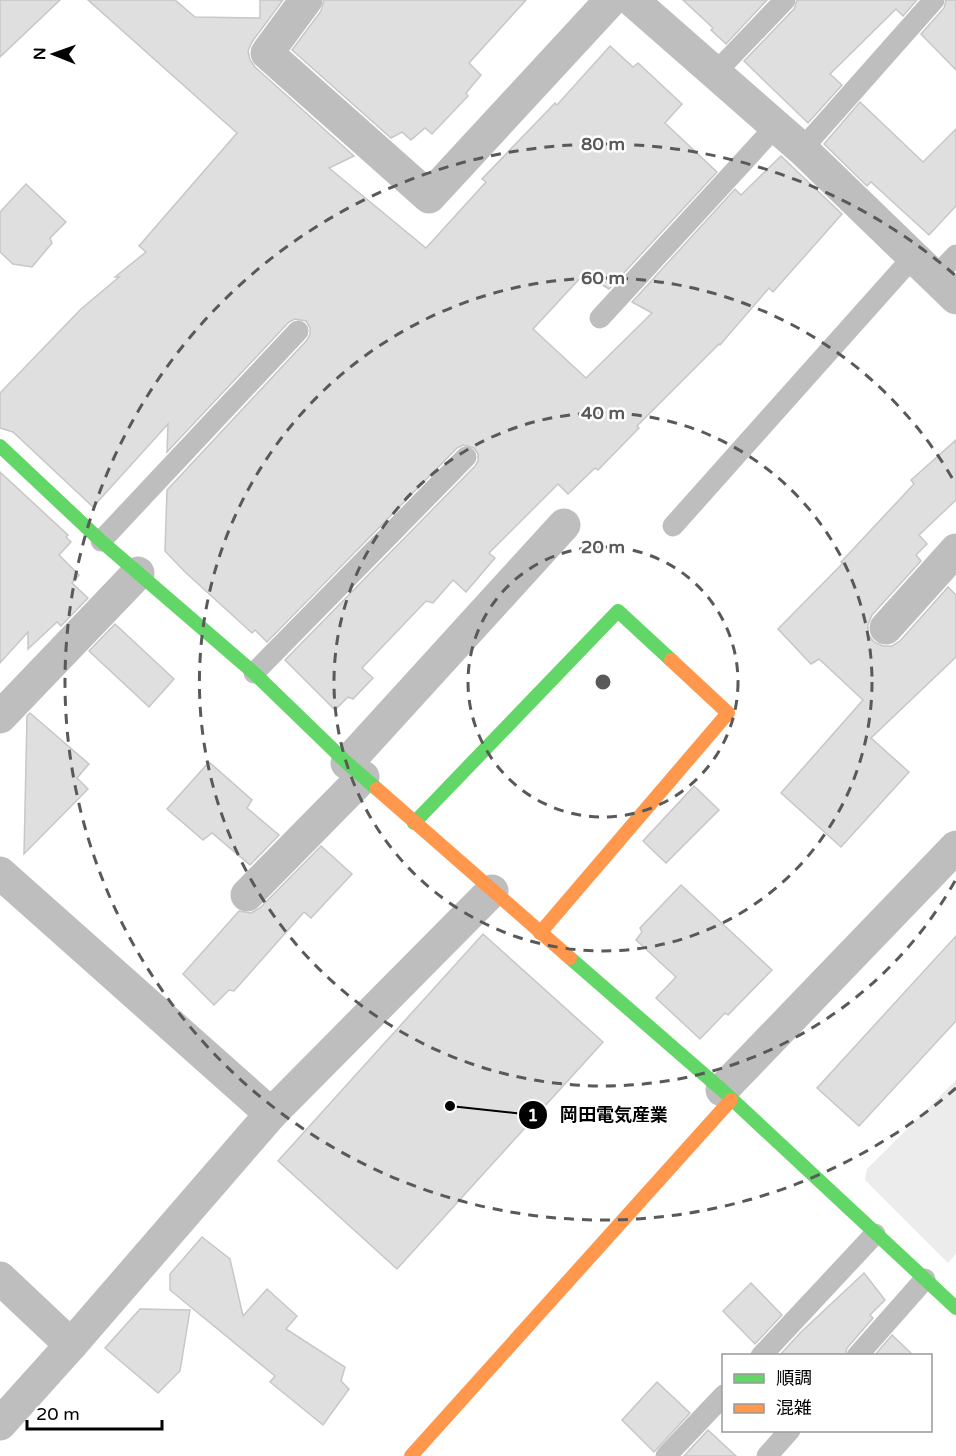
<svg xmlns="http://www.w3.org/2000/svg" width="956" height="1456" font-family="'Varela Round','Noto Sans JP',sans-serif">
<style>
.green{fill:#ececec}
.building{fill:#dfdfdf;stroke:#c7c7c7;stroke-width:1.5}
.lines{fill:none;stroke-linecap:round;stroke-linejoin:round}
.lane{stroke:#bebebe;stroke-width:21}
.street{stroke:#bebebe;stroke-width:33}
.fast{stroke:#63d668;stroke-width:14}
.slow{stroke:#ff974d;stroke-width:14}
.ring{fill:none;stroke:#595959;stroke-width:3;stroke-dasharray:10 8}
.centre{fill:#595959;stroke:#fff;stroke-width:3}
.ring-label{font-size:18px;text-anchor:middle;font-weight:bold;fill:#595959;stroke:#fff;stroke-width:5;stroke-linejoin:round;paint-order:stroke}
.leader{fill:none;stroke:#000;stroke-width:2}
.callout-dot{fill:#000;stroke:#fff;stroke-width:2}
.mark-label{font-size:18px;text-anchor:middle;font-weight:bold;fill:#fff}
.callout-label{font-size:18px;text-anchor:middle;font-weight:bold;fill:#000;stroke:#fff;stroke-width:5;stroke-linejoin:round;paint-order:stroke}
</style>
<rect width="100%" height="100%" fill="#fff"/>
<polygon class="green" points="956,1080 956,1254 948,1263 865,1180 867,1169"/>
<g class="building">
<polygon points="0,0 60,0 0,57"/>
<polygon points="88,0 175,0 195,17 260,18 260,0 283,0 252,42 248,51 250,60 255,67 354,156 329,168 426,248 486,182 482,179 555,103 557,105 610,46 633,67 638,63 682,104 665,123 717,172 609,289 584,274 533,329 586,378 652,313 632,302 735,189 741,195 781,156 842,214 773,292 769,288 720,345 719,344 637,426 639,428 598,470 595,468 568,494 558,484 489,553 495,558 466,592 453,580 433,603 426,601 362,668 373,678 353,699 348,697 335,710 285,660 475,466 478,461 478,454 474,448 463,445 457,448 267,642 255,630 252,633 184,571 165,551 167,490 307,340 310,334 310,328 306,321 295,319 289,322 167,452 168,424 93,507 13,432 0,428 0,393 81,309 119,277 115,277 146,252 139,246 237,133"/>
<polygon points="324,0 526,0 469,63 481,75 466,93 468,96 432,134 425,128 411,140 402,132 391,138 292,50 321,11"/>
<polygon points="683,0 767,0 726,44 711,30 713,28"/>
<polygon points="797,0 917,0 903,16 896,9 830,74 842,85 808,123 744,61 794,9"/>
<polygon points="946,0 956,0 956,70 921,34 944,8"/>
<polygon points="860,102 923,162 956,129 956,206 929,235 871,182 867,186 824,144"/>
<polygon points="26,184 66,222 50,238 52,243 32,267 13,264 0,252 0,212"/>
<polygon points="956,440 956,500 919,535 927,544 916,555 921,561 872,615 868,625 868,634 874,642 883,646 892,646 900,641 948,587 956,595 956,657 871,738 909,772 841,847 781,793 863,700 819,659 811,664 778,629 843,563 841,562 914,484 911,480"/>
<polygon points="0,472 68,535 66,537 71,542 59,555 79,575 72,583 88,598 61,626 57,622 28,649 28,632 0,663"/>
<polygon points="115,624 174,679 149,707 89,651"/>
<polygon points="30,713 89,764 77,778 88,789 24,854 27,716"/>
<polygon points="209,762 252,800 247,808 279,835 250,865 212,833 203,840 167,809"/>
<polygon points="694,786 719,810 666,863 643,841"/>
<polygon points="321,846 352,874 311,918 304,912 234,991 229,990 214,1005 183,974 239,911 251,913 260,908"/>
<polygon points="681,885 772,970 728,1015 725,1013 700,1039 656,998 676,977 636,940 642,932 640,928"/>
<polygon points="483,934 603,1042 397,1269 278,1161"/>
<polygon points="956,936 956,1021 859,1126 817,1088"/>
<polygon points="202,1237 230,1259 243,1316 267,1289 297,1316 286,1329 345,1367 341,1381 349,1389 323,1425 270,1382 275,1376 170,1290 170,1274"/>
<polygon points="864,1273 885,1300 870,1315 873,1318 847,1348 845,1356 779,1356 800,1333"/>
<polygon points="751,1283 782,1315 755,1344 723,1311"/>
<polygon points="140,1309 190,1310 180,1371 158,1393 105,1348"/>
<polygon points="892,1335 914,1356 874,1356"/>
<polygon points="657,1382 690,1413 654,1452 622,1420"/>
<polygon points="708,1430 736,1456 684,1456"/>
</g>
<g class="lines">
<g class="lane">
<polyline points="715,73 785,0"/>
<polyline points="802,149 934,0"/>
<polyline points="935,277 956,255"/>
<polyline points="600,318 776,126"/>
<polyline points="673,526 913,257"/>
<polyline points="101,541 298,331"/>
<polyline points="254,673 466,457"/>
<polyline points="761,1356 875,1234"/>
<polyline points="857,1356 925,1279"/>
<polyline points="666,1456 724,1395"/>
<polyline points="767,1456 790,1430"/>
</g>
<g class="street">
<polyline points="306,0 267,53 429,197 611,0"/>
<polyline points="632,0 802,149 956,298"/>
<polyline points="886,628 956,550"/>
<polyline points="0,717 138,573"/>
<polyline points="347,763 564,525"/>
<polyline points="0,873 271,1114"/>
<polyline points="247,895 363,777"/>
<polyline points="722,1090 956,847"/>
<polyline points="0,1278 71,1345"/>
<polyline points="0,1424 71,1345 271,1114 492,891"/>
</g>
<g class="fast">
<polyline points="0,446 101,541 254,673 347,763 377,789"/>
<polyline points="414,823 618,611 671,660"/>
<polyline points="570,958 722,1090 956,1308"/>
</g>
<g class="slow">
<polyline points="377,789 570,958"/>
<polyline points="540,933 728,713 671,660"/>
<polyline points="411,1456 731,1100"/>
</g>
</g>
<g class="ring">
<circle cx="603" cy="682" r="135"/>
<circle cx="603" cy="682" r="269"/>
<path d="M955 881A404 404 0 1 1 955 483"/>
<path d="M956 1088A538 538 0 1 1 956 276"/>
</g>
<circle cx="603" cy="682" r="9" class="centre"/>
<g class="ring-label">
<text x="603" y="150">80 m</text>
<text x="603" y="284">60 m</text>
<text x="603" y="419">40 m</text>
<text x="603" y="553">20 m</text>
</g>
<path class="leader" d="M450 1106L533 1115"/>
<g class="callout-dot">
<circle cx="450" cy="1106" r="6"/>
<circle cx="533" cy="1115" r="15"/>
</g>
<g class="mark-label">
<text x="533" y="1121">1</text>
</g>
<g class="callout-label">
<text x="614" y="1121">岡田電気産業</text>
</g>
<rect x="722" y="1354" width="210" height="78" fill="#ffffff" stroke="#999999" stroke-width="1.5"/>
<rect x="734" y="1374" width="30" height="9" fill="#63d668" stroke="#999999" stroke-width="1.5"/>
<text x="776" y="1384" font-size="18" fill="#000000">順調</text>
<rect x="734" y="1404" width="30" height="9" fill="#ff974d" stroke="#999999" stroke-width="1.5"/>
<text x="776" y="1414" font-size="18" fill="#000000">混雑</text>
<g transform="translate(54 54) rotate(271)" stroke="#ffffff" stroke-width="4.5" paint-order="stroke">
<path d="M0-4.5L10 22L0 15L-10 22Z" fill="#000000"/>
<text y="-9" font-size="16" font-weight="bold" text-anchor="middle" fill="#000000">N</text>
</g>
<path d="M27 1420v9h135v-9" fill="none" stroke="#000000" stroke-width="3"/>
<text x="36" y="1420" font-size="18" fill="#000000" stroke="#ffffff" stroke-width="4.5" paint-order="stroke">20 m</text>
</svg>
